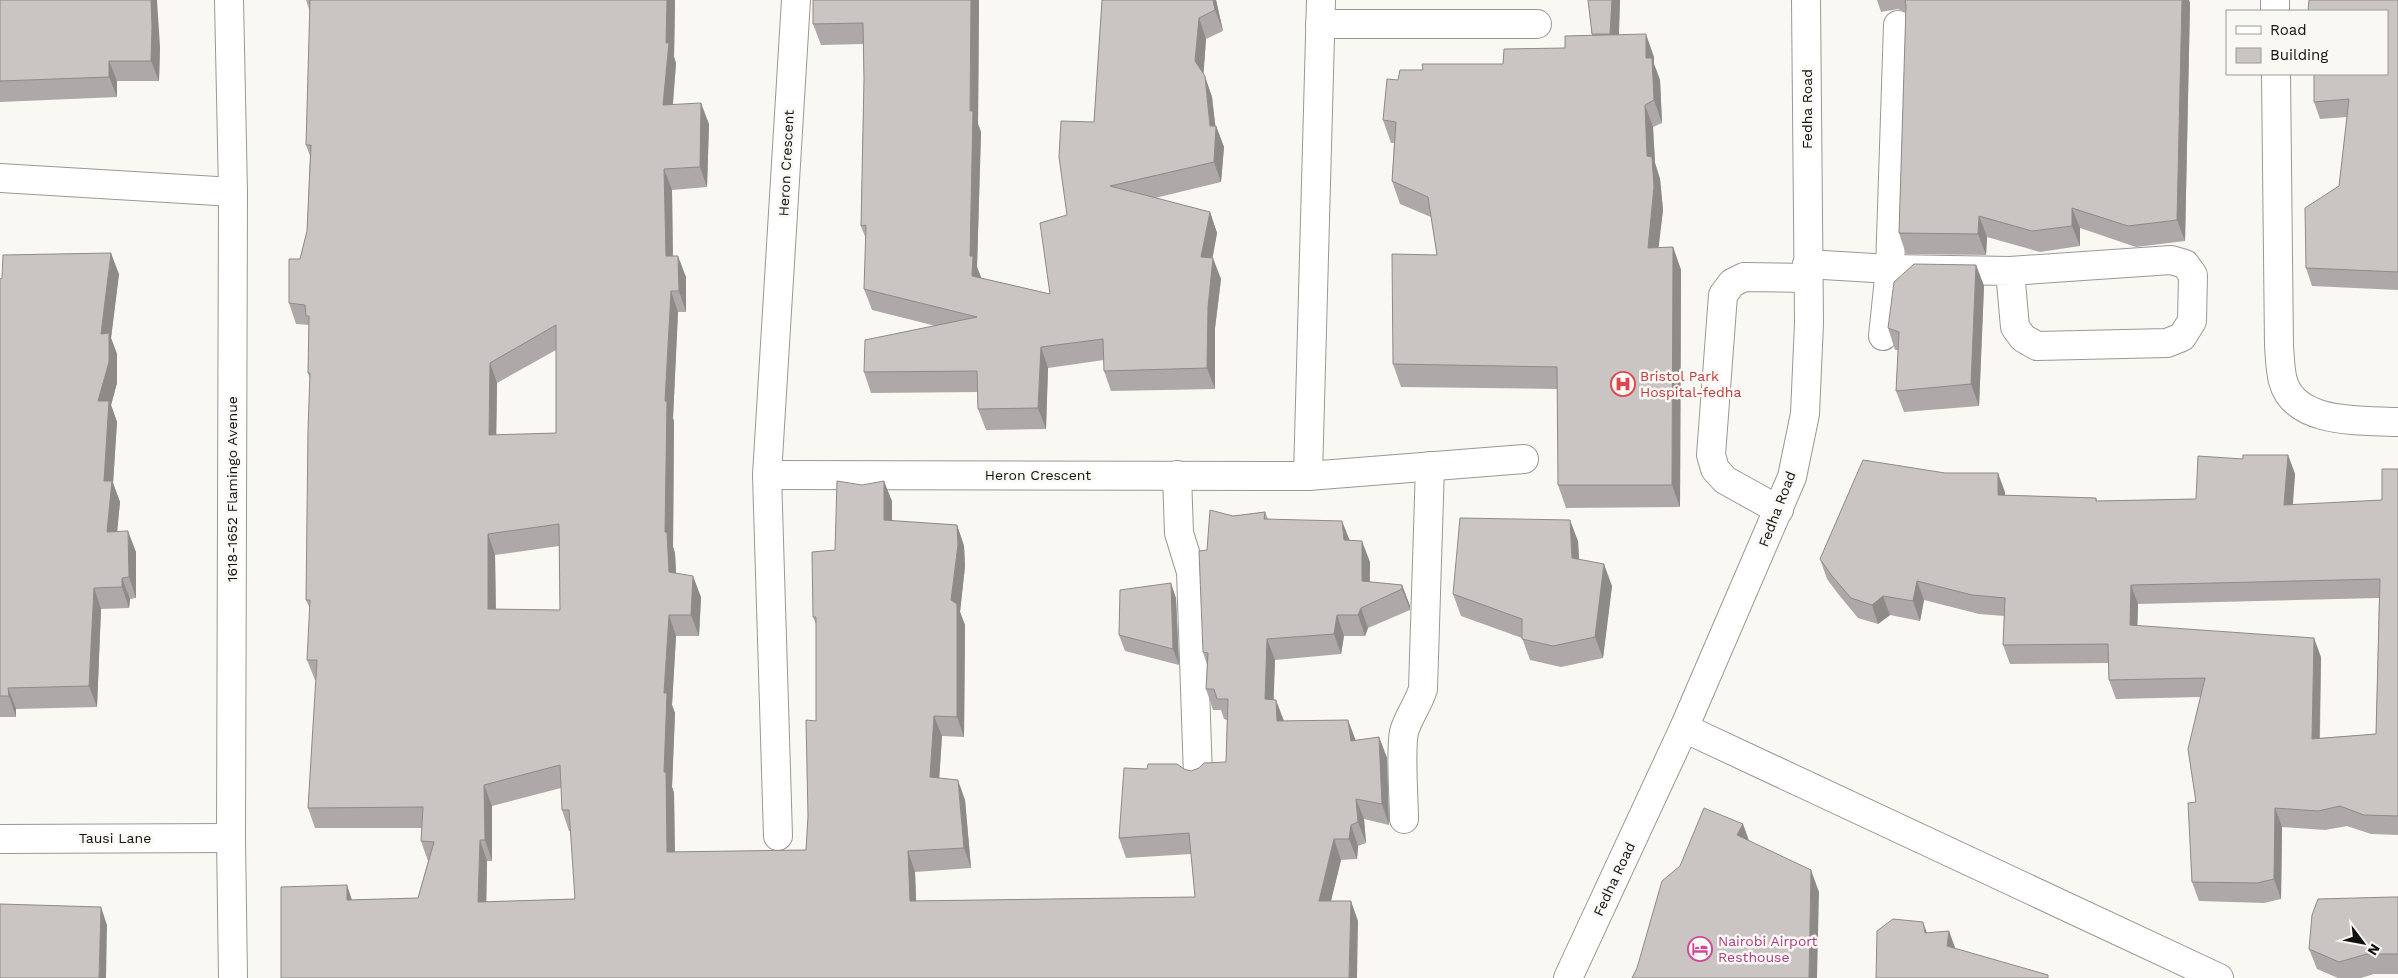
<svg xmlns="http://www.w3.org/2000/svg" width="2398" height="978" font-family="'Work Sans',sans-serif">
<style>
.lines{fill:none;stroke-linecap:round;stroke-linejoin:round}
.minor-casing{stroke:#9a9894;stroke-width:30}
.minor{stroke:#fff;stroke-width:28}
.wall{fill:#aea9a8;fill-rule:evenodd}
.shaded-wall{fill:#8d8a88}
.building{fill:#cac5c3;stroke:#8d8a88;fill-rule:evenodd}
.labels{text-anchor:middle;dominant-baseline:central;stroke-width:5;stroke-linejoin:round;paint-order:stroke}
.street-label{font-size:14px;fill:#10100e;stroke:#f9f8f3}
.health-label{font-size:14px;fill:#be3a42;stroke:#f9f8f3;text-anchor:start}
.hotel-label{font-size:14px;fill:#b23c85;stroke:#f9f8f3;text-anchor:start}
</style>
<rect width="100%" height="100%" fill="#f9f8f3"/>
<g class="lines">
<defs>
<g id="minor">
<polyline points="229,0 233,192 231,838 233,978"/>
<polyline points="2275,0 2275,11"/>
<polyline points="1320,24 1537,24"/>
<path d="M2276,74L2279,346C2280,357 2280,370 2283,381C2295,425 2362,420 2398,422"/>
<polyline points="0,178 233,192"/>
<polyline points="1807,264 1890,269 2010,271 2171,260 2185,264 2193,275 2192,321 2182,337 2167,343 2037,346 2023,338 2015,327 2010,271"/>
<polyline points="1883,336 1890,269 1898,25"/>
<polyline points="767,475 1308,476 1524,459"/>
<polyline points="1177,475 1179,533 1191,572 1198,776"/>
<polyline points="1308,476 1321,0"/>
<polyline points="1779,510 1725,480 1715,469 1711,455 1723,295 1732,283 1744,277 1808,278"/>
<polyline points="1684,728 2219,978"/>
<path d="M1404,819C1404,797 1400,752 1404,732C1408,717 1418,705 1423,689L1430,466"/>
<polyline points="778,836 767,475 796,0"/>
<polyline points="0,839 231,838"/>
<polyline points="1568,978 1684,728 1792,477 1805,414 1809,323 1806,0"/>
</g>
</defs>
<use href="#minor" class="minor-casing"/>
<use href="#minor" class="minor"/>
</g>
<g class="wall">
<polygon points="0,0 160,47 159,81 117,81 117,97 0,102"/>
<path d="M306,0H675L674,57L676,63L673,104L709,124L707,187L672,190L673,256L686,277V312H678L673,418L674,422L673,547L675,553L676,574L701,597L699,636H676L672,705L675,713L672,787L674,793L675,852L806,850L816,721V624L813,617L835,550L892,501V521L957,525L964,546L965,566L960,612L965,625L964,737L942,736L939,778L965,800L971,868L915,872L916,901L1195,897L1191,854L1126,858L1119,838L1184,769L1191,771L1226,762L1227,720L1224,719L1221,710H1213L1206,689L1207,665L1203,652L1207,550L1233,516L1265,512L1268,519L1349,540L1370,562V582L1402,585L1410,606V610L1368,628L1365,636H1344L1341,654L1275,660L1273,700L1284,721L1348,720L1355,741L1379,737L1387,758L1389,825L1364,819L1366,843L1358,846L1357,859L1341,860L1331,901L1358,921L352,900L418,898L428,861L421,841L422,828H315L308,808L316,680H315L307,660L310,609L306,600L310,379L308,373L309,325L296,324L289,303L307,231L310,156L306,145L310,12ZM556,350V433L496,435L497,383ZM559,546L560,610L496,609L495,555ZM561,788L562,810L569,831H571L575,899L486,902L487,861H492V806Z"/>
<polygon points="813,0 979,0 978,124 981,132 977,267 981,278 1050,294 1067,215 1094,122 1102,0 1216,0 1223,31 1206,39 1203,75 1212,97 1215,126 1216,126 1224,147 1221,182 1155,198 1210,212 1217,233 1212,258 1221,279 1215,328 1215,389 1111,391 1104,371 1104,360 1048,368 1046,429 986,430 978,409 977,392 871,393 864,372 936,326 872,310 864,289 866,239 861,226 864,79 863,44 821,45 813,24"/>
<polygon points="1588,0 1620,0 1619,35 1654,57 1654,64 1660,80 1662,123 1653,127 1655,163 1660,179 1663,210 1658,248 1673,247 1681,270 1680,507 1566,508 1558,485 1558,389 1401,387 1393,364 1437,255 1431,217 1400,204 1392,181 1394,143 1391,143 1383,120 1398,80 1423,70 1503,64 1565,48 1592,35"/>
<polygon points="1877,0 2189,0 2190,3 2185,241 2136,247 2080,228 2080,246 2040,252 1987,237 1986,255 1906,254 1899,233 1906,12 1898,9 1881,12"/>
<polygon points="2398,0 2398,290 2312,286 2306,268 2339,186 2347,117 2320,119 2314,102 2387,74"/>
<polygon points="1976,265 1984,286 1979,406 1904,412 1896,391 1898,350 1895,350 1888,328"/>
<polygon points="119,274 111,338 117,354 117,383 111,405 117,422 113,483 120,502 117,532 136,552 136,598 130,599 129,608 101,609 97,707 16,709 16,717 0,717 0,279"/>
<path d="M2288,455L2295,474L2293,505L2382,500L2398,469V835L2371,834L2347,826L2325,830L2282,827L2281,899L2264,903L2199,901L2192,882L2201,697L2116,699L2109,680L2108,663L2010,664L2003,645L2004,616L1979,614L1924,600L1920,621L1890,615L1878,624L1858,618L1839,595L1827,579L1820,559L1945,473L2005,492V495L2096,498L2097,501L2196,499L2243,459ZM2379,598L2376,734L2320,738L2321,657L2137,626L2138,604Z"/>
<polygon points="1578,541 1579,559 1612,586 1603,658 1561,667 1530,660 1522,638 1461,616 1453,594"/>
<polygon points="1176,598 1179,665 1125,651 1119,635"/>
<polygon points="2398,897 2398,974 2374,974 2361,978 2338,978 2317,969 2309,949"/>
</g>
<g class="shaded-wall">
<polygon points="151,0 157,0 160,47 159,81 151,61"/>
<polygon points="667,0 675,0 674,57 676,63 671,125 663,105 666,43"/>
<polygon points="971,0 979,0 978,124 981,132 977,267 981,277 980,297 972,276 970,256"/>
<polygon points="1213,0 1216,0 1223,31 1215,10"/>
<polygon points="1612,0 1620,0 1618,55 1610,34"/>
<polygon points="2182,0 2189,0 2190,3 2185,241 2177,220"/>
<polygon points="1199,18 1206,39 1203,82 1195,61"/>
<polygon points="1646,34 1654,57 1654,64 1660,80 1662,123 1654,100 1646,58"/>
<polygon points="109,61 117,81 117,97 109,77"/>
<polygon points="1205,76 1212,97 1216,131 1216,126 1224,147 1221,182 1214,162"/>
<polygon points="701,103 709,124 707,187 700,167"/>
<polygon points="1645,105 1653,127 1655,163 1660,179 1663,210 1656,270 1648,248 1647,156"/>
<polygon points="664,169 672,190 673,277 666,256"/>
<polygon points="2072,208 2080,228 2080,246 2072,226"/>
<polygon points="1210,212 1217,233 1209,278 1201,257"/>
<polygon points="1979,216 1987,237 1986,255 1978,234"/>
<polygon points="1673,247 1681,270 1680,507 1672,485"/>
<polygon points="111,253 119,274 111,338 117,354 117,383 111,405 117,422 113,483 120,502 115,553 107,532 98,401 101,334"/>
<polygon points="678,256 686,277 686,312 679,291"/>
<polygon points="1213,258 1221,279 1215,328 1215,389 1207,368 1208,307"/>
<polygon points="1976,265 1984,286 1979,406 1971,384"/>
<polygon points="671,291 678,312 673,418 674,422 673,547 675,553 677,593 669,572 665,532 665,401"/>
<polygon points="1041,347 1048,368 1046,429 1038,408"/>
<polygon points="490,363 497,383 496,456 489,435"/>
<polygon points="2288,455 2295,474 2291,524 2284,505"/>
<polygon points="1998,473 2005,492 2005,514 1998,495"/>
<polygon points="884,481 892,501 892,541 884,520"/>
<polygon points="1570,520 1578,541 1580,579 1572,558"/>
<polygon points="1342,521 1350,541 1344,540"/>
<polygon points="957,525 964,546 965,566 960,612 965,625 964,737 957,717 951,600"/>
<polygon points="128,531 136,552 136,598 129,577"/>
<polygon points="488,534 495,555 496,629 488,609"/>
<polygon points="1362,541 1370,562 1369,602 1362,581"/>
<polygon points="1604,564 1612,586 1603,658 1595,637"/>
<polygon points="693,576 701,597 699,636 691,615"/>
<polygon points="122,578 130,599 129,608 122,587"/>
<polygon points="1917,581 1924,600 1920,621 1913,601"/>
<polygon points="1171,583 1176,598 1179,665 1173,649"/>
<polygon points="1402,585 1410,606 1410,610 1402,589"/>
<polygon points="2131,585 2138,604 2137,644 2130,625"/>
<polygon points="94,588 101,609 97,707 89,686"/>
<polygon points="1883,596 1890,615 1878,624 1872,605"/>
<polygon points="1361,608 1368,628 1365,636 1358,615"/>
<polygon points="669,615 676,636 672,705 675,713 672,787 674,793 675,873 667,852 664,772 664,693"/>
<polygon points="1337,615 1344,636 1341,654 1334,634"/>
<polygon points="2314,638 2321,657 2319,758 2312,739"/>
<polygon points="1267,639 1275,660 1273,720 1265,699"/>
<polygon points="8,688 16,709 16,717 9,696"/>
<polygon points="1276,700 1284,721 1277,721"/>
<polygon points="934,716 942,736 938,798 930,777"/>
<polygon points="1348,720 1356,741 1351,741"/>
<polygon points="1379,737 1387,758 1389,825 1382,804"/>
<polygon points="958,780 965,800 971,868 964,848"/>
<polygon points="484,785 492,806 492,861 485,840"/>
<polygon points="1356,799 1364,819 1366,843 1358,822"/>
<polygon points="2275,808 2282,827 2281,899 2274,879"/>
<polygon points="1743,824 1751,846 1737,835"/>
<polygon points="1351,825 1358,846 1357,859 1349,839"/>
<polygon points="1334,839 1341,860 1326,921 1319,901"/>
<polygon points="480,840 487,861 486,923 478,902"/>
<polygon points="908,851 915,872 917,922 910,901"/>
<polygon points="1811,870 1819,892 1817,978 1809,978"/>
<polygon points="347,885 354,906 347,900"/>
<polygon points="1351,901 1358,921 1357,978 1349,978"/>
<polygon points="101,907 107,925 106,978 99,978"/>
<polygon points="1923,922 1931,944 1925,933"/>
<polygon points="1949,931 1957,953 1947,946"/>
</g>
<g class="building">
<polygon points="0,0 151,0 152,27 151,61 109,61 109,77 0,81"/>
<path d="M310,0H667L666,43H669L663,105L701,103L700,167L664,169L666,256H678L679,291H671L665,401H667L665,532H667L669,572L693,576L691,615H669L664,693H667L664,772H666L667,852L806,850L808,816L806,720L816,721V617H813L812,552L835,550L837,481L862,485L884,481V520L957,525L958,545L951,600L957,604V717L934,716L930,777L958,780L964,848L908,851L910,901L1195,897L1189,833L1119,838L1124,768L1147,769L1148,764H1177L1184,769L1191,771L1199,768L1204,763L1226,762L1228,699H1217L1214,689H1206L1208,653L1203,652L1199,551L1207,550L1210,510L1233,516L1265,512L1264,519L1342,521L1344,540L1362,541V581L1402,585V589L1361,608L1358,615H1337L1334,634L1267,639L1265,699L1276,700L1277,721L1348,720L1351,741L1379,737L1382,804L1356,799L1358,822L1351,825L1349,839H1334L1319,901H1351L1349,978H281V887L347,885V900L418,898L434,842L421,841L423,807L308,808L317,660H307L310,600H306L308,429L310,373H308L309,316H306L305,305L289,303V259H300L307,231L311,145H306ZM556,325V433L489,435L490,363ZM559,524L560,610L488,609V534ZM560,765L562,810H569L575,899L478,902L480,840H485L484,785Z"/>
<polygon points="813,0 971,0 970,111 973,111 970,256 973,256 972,276 1050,294 1040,223 1067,215 1059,157 1061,121 1094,122 1102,0 1213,0 1215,10 1199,18 1195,61 1205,76 1210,126 1216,126 1214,162 1110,186 1210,212 1201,257 1213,258 1208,307 1207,368 1104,371 1103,339 1041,347 1038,408 978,409 977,371 864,372 865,340 977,317 864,289 866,225 861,226 864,79 863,23 813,24"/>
<polygon points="1588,0 1612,0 1610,34 1592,34"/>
<polygon points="1905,0 2182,0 2177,220 2128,226 2072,208 2072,226 2032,231 1979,216 1978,234 1899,233 1906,5"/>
<polygon points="2309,0 2398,0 2398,272 2306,268 2305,208 2339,186 2349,99 2314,102 2314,74 2387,74 2387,11 2308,11"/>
<polygon points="1646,34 1646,58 1652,58 1654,100 1645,105 1647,156 1652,157 1654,187 1648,248 1673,247 1672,485 1558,485 1557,367 1393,364 1392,254 1437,255 1428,197 1392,181 1396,122 1383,120 1387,79 1398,80 1400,70 1423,70 1422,64 1503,64 1504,49 1565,48 1565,36"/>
<polygon points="111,253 101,334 109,333 109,362 98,401 109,401 104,481 112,481 107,532 128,531 129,577 122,578 122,587 94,588 89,686 8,688 9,696 0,696 0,279 2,278 3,255"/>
<polygon points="1914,264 1976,265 1971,384 1896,391 1899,332 1888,328 1894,282"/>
<path d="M2243,455H2288L2284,505L2382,500V469H2398V816L2364,815L2340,806L2318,811L2275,808L2274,879L2257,883L2192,882L2188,803L2196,802L2188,749L2205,678L2109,680L2108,644L2003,645L2005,598L1972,595L1917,581L1913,601L1883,596L1872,605L1851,598L1832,576L1820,559L1863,460L1945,473H1998V495L2096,498V501L2196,499L2198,456L2243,459ZM2380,579L2376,734L2312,739L2314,638L2130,625L2131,585Z"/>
<polygon points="1460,518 1570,520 1572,558 1604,564 1595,637 1553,646 1522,639 1522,619 1453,594"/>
<polygon points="1171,583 1173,649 1119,635 1120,590"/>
<polygon points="1704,808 1743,824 1737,835 1811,870 1809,978 1632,978 1637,968 1662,881 1680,866"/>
<polygon points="2393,897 2398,897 2398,954 2367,954 2339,962 2309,949 2312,915 2318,899"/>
<polygon points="0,904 101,907 99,978 0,978"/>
<polygon points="1893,919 1923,922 1925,933 1949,931 1947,946 2048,975 2048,978 1876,978 1877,931"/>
</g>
<defs>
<symbol id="hospital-ring" viewBox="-11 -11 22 22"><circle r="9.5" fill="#f9f8f3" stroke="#e0444e" stroke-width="1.5"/><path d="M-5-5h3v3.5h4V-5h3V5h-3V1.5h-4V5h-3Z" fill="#e0444e"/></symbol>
<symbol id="hotel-ring" viewBox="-11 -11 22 22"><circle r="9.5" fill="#f9f8f3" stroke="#d1479c" stroke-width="1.5"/><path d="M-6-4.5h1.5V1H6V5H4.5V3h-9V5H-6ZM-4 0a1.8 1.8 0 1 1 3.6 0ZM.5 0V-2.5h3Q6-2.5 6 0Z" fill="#d1479c"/></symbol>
</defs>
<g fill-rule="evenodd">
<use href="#hospital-ring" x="1609" y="370" width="28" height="28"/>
<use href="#hotel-ring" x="1686" y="935" width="28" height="28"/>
</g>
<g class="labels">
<g class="street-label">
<text transform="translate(1807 109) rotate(-90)">Fedha Road</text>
<text transform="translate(786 163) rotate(-87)">Heron Crescent</text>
<text x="1038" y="475">Heron Crescent</text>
<text transform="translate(232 489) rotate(-90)">1618-1652 Flamingo Avenue</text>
<text transform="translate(1777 509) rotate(-69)">Fedha Road</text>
<text x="115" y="838">Tausi Lane</text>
<text transform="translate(1614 879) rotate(-65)">Fedha Road</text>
</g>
<g class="health-label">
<text x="1640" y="376">Bristol Park<tspan x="1640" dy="16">Hospital-fedha</tspan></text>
</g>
<g class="hotel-label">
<text x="1718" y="941">Nairobi Airport<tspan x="1718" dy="16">Resthouse</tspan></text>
</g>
</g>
<rect x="2226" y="10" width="162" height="65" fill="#f9f8f3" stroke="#9c9b97"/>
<rect x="2236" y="26" width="25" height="8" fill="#ffffff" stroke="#9c9b97"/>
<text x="2270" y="35" font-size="15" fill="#10100e">Road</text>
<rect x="2236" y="48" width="25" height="15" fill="#cac5c3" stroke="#9c9b97"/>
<text x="2270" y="60" font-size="15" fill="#10100e">Building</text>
<g transform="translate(2363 943) rotate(122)" stroke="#f9f8f3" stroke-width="4" paint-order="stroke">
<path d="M0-4L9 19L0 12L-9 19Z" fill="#10100e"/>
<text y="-8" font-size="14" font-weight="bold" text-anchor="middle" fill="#10100e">N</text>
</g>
</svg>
